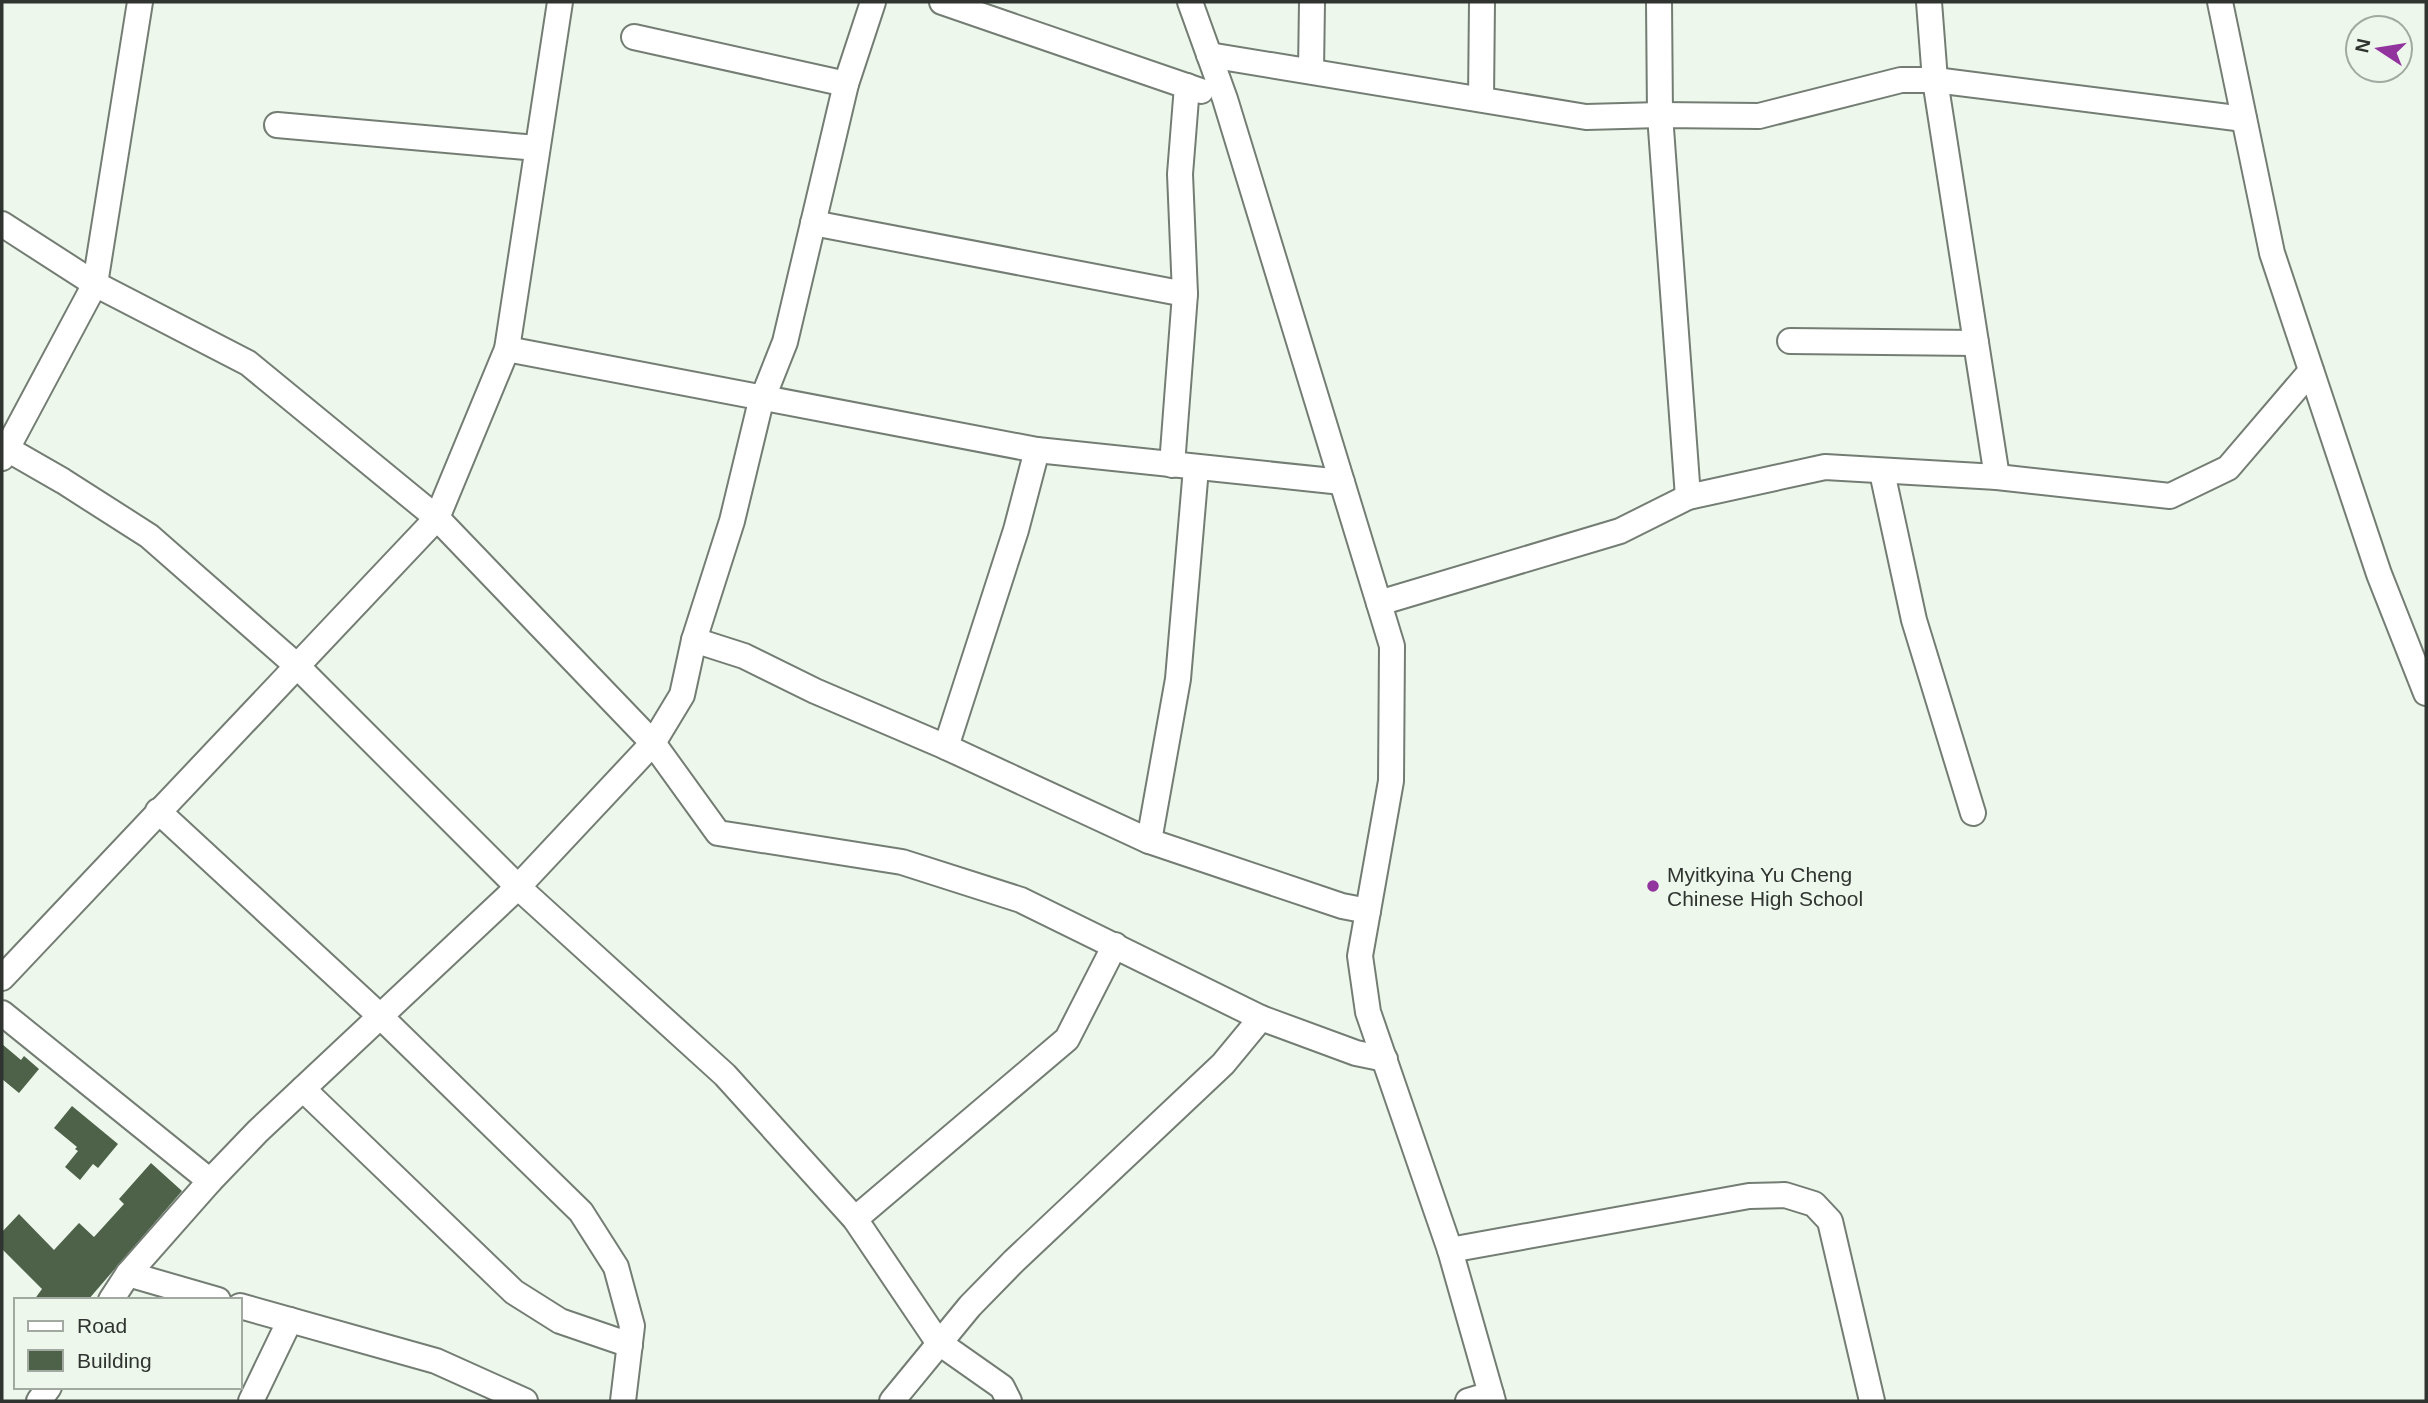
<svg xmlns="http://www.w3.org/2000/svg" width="2428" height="1403" font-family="Arial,sans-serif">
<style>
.building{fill:#4d6249}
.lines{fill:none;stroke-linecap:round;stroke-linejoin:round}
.minor-casing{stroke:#747d73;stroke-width:28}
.minor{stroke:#fff;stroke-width:24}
.poi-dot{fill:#92349e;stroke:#edf7ec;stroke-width:2.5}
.labels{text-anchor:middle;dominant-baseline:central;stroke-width:7;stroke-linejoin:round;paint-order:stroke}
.poi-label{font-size:21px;fill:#303430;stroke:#edf7ec;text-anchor:start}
</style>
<rect width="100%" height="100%" fill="#edf7ec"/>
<g class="building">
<polygon points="2,1044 21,1060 24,1056 39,1069 19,1093 2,1079"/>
<polygon points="72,1106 118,1144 98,1168 93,1164 80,1180 65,1167 78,1151 75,1149 77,1147 54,1128"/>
<polygon points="151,1163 182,1191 88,1300 34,1300 42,1289 2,1249 2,1232 19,1214 54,1250 79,1223 94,1237 124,1204 119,1199"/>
</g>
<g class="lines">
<defs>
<g id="minor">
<polyline points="942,2 1201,91"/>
<polyline points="1190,2 1225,99 1392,646 1391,781 1360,956 1368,1012 1450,1250 1493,1401"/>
<polyline points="1659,2 1660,115 1688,497"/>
<polyline points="1929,2 1935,80 1997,477"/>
<polyline points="2220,2 2272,253 2379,574 2426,693"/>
<polyline points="634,37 846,84"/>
<polyline points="1209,55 1586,117 1660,115 1759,116 1901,80 1935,80 2244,119"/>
<polyline points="1311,71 1312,2"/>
<polyline points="1481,99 1482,2"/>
<polyline points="277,125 537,148"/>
<polyline points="813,223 1185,294"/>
<polyline points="2,224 95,284 248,363 437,518 653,743 718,833 902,862 1021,900 1261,1018"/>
<polyline points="1790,341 1976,343"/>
<polyline points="507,349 1037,450 1342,482"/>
<polyline points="2,446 63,481 149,536 296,665 518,887 725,1075 855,1219 938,1342 1002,1387 1009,1401"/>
<polyline points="2,458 95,284 140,2"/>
<polyline points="1172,465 1185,294 1180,174 1187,86"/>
<polyline points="1882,472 1914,620 1973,813"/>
<polyline points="1379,603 1620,531 1688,497 1825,467 1997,477 2170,496 2228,468 2311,371"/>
<polyline points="694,640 744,656 815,691 946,747 1149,841 1342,906 1368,911"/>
<polyline points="946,747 1016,530 1037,450"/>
<polyline points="158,811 380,1016 581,1212 616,1267 632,1326 623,1401"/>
<polyline points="1149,841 1178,679 1196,468"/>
<polyline points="2,978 437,518 507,349 560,2"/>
<polyline points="2,1013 210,1181"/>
<polyline points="303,1089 514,1292 560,1321 630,1345"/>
<polyline points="855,1219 1067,1039 1115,945"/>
<polyline points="1450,1250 1749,1196 1785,1195 1814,1204 1830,1221 1872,1401"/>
<polyline points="128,1274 218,1300"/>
<polyline points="111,1300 128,1274 210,1181 258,1131 518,887 653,743 682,695 694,640 732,521 760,405 785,342 846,84 873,2"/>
<polyline points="240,1306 436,1361 525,1401"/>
<polyline points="39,1401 49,1387"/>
<polyline points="251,1401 290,1320"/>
<polyline points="892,1401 970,1306 1014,1261 1223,1064 1261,1018 1356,1053 1385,1059"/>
<polyline points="1468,1401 1491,1394"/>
</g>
</defs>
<use href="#minor" class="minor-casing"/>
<use href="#minor" class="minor"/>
</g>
<circle class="poi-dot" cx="1653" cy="886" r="7"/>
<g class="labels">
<g class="poi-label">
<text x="1667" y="874">Myitkyina Yu Cheng<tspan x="1667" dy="24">Chinese High School</tspan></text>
</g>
</g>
<rect width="2428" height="1403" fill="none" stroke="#303430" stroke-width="7"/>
<rect x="14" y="1298" width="228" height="91" fill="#edf7ec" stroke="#a1a9a1" stroke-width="2"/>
<rect x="28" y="1321" width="35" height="10" fill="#ffffff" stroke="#a1a9a1" stroke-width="2"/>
<text x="77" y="1333" font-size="21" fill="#303430">Road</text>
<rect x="28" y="1350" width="35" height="21" fill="#4d6249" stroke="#a1a9a1" stroke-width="2"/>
<text x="77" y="1368" font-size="21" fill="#303430">Building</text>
<g transform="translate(2379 49) rotate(282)"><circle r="33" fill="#edf7ec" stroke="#a1a9a1" stroke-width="2"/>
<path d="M0-5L12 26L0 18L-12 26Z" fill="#92349e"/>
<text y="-10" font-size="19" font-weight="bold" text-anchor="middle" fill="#303430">N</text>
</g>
</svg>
